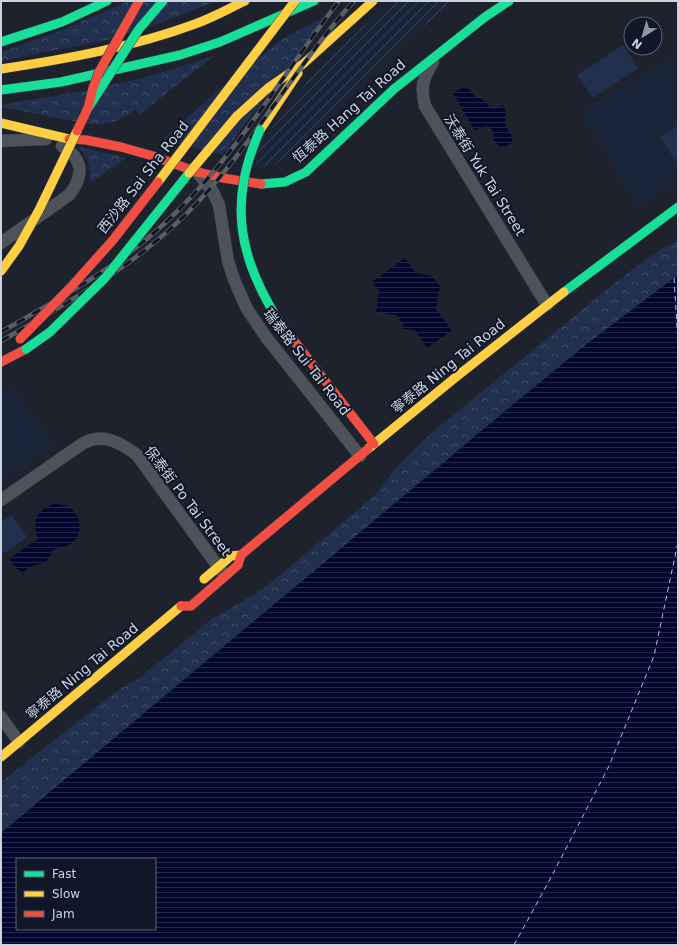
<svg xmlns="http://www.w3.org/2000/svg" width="679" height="946" font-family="'DejaVu Sans','Noto Sans TC',sans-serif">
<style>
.built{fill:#1b253a}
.industrial{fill:url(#industrial-furrows)}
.forest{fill:url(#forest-crowns)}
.garden{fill:#22304f}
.water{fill:url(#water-rules);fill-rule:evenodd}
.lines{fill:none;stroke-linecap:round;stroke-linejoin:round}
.ferry{stroke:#a3c1fe;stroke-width:1;stroke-dasharray:5 4;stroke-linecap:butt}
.street-casing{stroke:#393c45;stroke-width:13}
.fast-casing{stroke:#393c45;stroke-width:10}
.slow-casing{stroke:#393c45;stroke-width:10}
.jam-casing{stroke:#393c45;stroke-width:10}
.street{stroke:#4e525a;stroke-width:12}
.fast{stroke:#16e098;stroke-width:9}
.slow{stroke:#ffcf43;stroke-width:9}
.jam{stroke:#f24e42;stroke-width:9}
.rail-casing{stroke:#5a5e65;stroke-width:4.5}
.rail{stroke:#0f1728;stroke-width:3;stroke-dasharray:9;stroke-linecap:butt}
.fast-bridge-casing{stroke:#393c45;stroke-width:10;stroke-linecap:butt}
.slow-bridge-casing{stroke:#393c45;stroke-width:10;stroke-linecap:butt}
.jam-bridge-casing{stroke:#393c45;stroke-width:10;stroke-linecap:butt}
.fast-bridge{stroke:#16e098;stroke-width:9}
.slow-bridge{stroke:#ffcf43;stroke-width:9}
.jam-bridge{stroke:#f24e42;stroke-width:9}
.labels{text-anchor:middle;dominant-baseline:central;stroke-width:4;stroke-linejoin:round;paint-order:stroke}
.street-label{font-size:14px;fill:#cdd3df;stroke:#0f1728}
</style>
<defs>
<pattern id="industrial-furrows" width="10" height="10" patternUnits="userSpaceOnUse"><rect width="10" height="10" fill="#1b253a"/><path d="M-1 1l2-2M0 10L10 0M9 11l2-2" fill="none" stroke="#3b4456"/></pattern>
<pattern id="forest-crowns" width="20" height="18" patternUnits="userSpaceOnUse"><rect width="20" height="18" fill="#22304f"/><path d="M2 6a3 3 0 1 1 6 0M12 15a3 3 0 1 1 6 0" fill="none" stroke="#414d68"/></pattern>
<pattern id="water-rules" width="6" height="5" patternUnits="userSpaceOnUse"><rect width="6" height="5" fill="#03062d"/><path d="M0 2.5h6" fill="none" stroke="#27294b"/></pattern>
</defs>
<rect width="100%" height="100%" fill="#1e222c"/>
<g class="built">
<polygon points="678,54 678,180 638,207 581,112"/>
<polygon points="11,384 53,445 1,481 1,392"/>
</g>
<polygon class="industrial" points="392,1 458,1 425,25 396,49 298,150 282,162 266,166 254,163 249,158 313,74 335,51"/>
<g class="forest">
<polygon points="129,1 217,1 149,27 107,40 1,61 1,52 65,29"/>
<polygon points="326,16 222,155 163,139 231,79 286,37"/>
<path d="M214,56L139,115L135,109C119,122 108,125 89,124L1,107V105L88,90L144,78Z"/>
<path d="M76,146L126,158L90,183C91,168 89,156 76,146Z"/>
<polygon points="678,241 678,275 588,343 510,407 1,833 1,782 117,691 138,679 213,618 251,597 273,581 374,496 403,460 430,434 621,278 656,252"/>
</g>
<g class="garden">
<polygon points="623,45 638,68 593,98 577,75"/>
<polygon points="678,126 678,165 660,137"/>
<polygon points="12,515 27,537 1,555 1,522"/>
</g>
<g class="water">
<path d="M462,88L469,89C472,92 474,95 476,97C478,98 481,98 483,100C490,104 490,114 502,105C508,112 504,116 505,123C506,131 519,139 508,145C504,147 502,147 498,145L494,141L493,131C488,123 482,126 475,131L453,93Z"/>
<polygon points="405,258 416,273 432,276 440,286 436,310 452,330 427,348 415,330 403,329 403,324 396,315 376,312 379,291 372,282"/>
<path d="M678,275V945H1V833L510,407L588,343ZM17,859H155V929H17Z"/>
<path d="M53,504C58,504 63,504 68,507C82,514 84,535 71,544C65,548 59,548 53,550C50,554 49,559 45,562C38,567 26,563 24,575L16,568L9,559L38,539C32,522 35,512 53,504Z"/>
</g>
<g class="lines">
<g class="ferry">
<polyline points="674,278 678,343"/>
<polyline points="514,945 548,883 609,766 654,656 678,542"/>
</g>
<defs>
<g id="street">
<path d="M433,62C423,79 420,86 425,106L547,305"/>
<polyline points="1,141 46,139"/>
<polyline points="197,172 213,192 219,205 228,261 235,282 247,309 266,337 360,456"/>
<path d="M1,243L69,195C84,176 84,159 62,146"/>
<path d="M1,500L82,444C102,432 120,442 137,455L222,572"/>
<polyline points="1,717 19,742"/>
</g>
<g id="fast">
<polyline points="1,42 62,22 107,1"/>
<polyline points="1,90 61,82 180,55 220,42 314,1"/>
<polyline points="261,184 285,182 306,172 394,89 485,17 509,1"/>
<polyline points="564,292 678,207"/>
</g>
<g id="slow">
<path d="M1,69C66,59 133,47 195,24C212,18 228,9 245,1"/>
<polyline points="237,116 268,88 303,64 373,1"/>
<polyline points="1,123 69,139"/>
<polyline points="260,130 298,73"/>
<polyline points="368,449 456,377 564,292"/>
<polyline points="204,579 231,556 241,555"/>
<polyline points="1,757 181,606"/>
</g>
<g id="jam">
<polyline points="69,139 86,140 121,147 153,156 197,172 223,178 261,184"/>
<polyline points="278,320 374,444"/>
<polyline points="1,362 26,349"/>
<polyline points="181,606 191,606 238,565 241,555 368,449"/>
</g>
</defs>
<use href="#street" class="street-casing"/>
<use href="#fast" class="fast-casing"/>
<use href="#slow" class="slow-casing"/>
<use href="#jam" class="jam-casing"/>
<use href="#street" class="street"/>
<use href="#fast" class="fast"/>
<use href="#slow" class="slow"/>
<use href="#jam" class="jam"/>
<defs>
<g id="rail">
<path d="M1,332C59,299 118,267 166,222C235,158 282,75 339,1"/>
<path d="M1,341C71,301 142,262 198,202C256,140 297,64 354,1"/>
</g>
</defs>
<use href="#rail" class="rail-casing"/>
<use href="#rail" class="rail"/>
<defs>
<g id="fast-bridge">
<polyline points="88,108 139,29 163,1"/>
<path d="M260,130C253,146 247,162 244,180C234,232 251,276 278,320"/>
<polyline points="26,349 50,332 105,278 189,173"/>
</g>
<g id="slow-bridge">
<polyline points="189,173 237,116"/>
<polyline points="158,182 295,1"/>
<polyline points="1,271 19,246 39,210 77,131"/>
</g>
<g id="jam-bridge">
<polyline points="77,131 88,108 93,88 99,72 139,1"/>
<polyline points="20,339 71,287 113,240 158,182"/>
</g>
</defs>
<use href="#fast-bridge" class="fast-bridge-casing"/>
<use href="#slow-bridge" class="slow-bridge-casing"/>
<use href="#jam-bridge" class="jam-bridge-casing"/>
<use href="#fast-bridge" class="fast-bridge"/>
<use href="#slow-bridge" class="slow-bridge"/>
<use href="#jam-bridge" class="jam-bridge"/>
</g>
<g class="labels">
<g class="street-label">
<text transform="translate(349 111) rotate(-42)">恆泰路 Hang Tai Road</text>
<text transform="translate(485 175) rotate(58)">沃泰街 Yuk Tai Street</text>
<text transform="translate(143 177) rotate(-52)">西沙路 Sai Sha Road</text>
<text transform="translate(307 362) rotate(52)">瑞泰路 Sui Tai Road</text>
<text transform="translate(448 366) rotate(-39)">寧泰路 Ning Tai Road</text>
<text transform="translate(188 501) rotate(53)">保泰街 Po Tai Street</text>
<text transform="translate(82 671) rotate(-40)">寧泰路 Ning Tai Road</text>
</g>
</g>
<rect width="679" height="946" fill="none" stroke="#cdd3df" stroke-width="4"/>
<rect x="16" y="858" width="140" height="72" fill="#0f1728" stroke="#5b6271"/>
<rect x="24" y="871" width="20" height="6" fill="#16e098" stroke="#5b6271"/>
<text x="52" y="878" font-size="12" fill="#cdd3df">Fast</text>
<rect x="24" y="891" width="20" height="6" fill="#ffcf43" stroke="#5b6271"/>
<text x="52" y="898" font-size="12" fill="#cdd3df">Slow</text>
<rect x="24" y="911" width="20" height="6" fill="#f24e42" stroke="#5b6271"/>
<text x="52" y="918" font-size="12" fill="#cdd3df">Jam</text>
<g transform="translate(643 36) rotate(217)"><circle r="19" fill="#0f1728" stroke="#5b6271"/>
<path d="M0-3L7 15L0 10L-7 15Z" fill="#9095a0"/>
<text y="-6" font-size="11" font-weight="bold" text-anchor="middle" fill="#cdd3df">N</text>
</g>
</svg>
